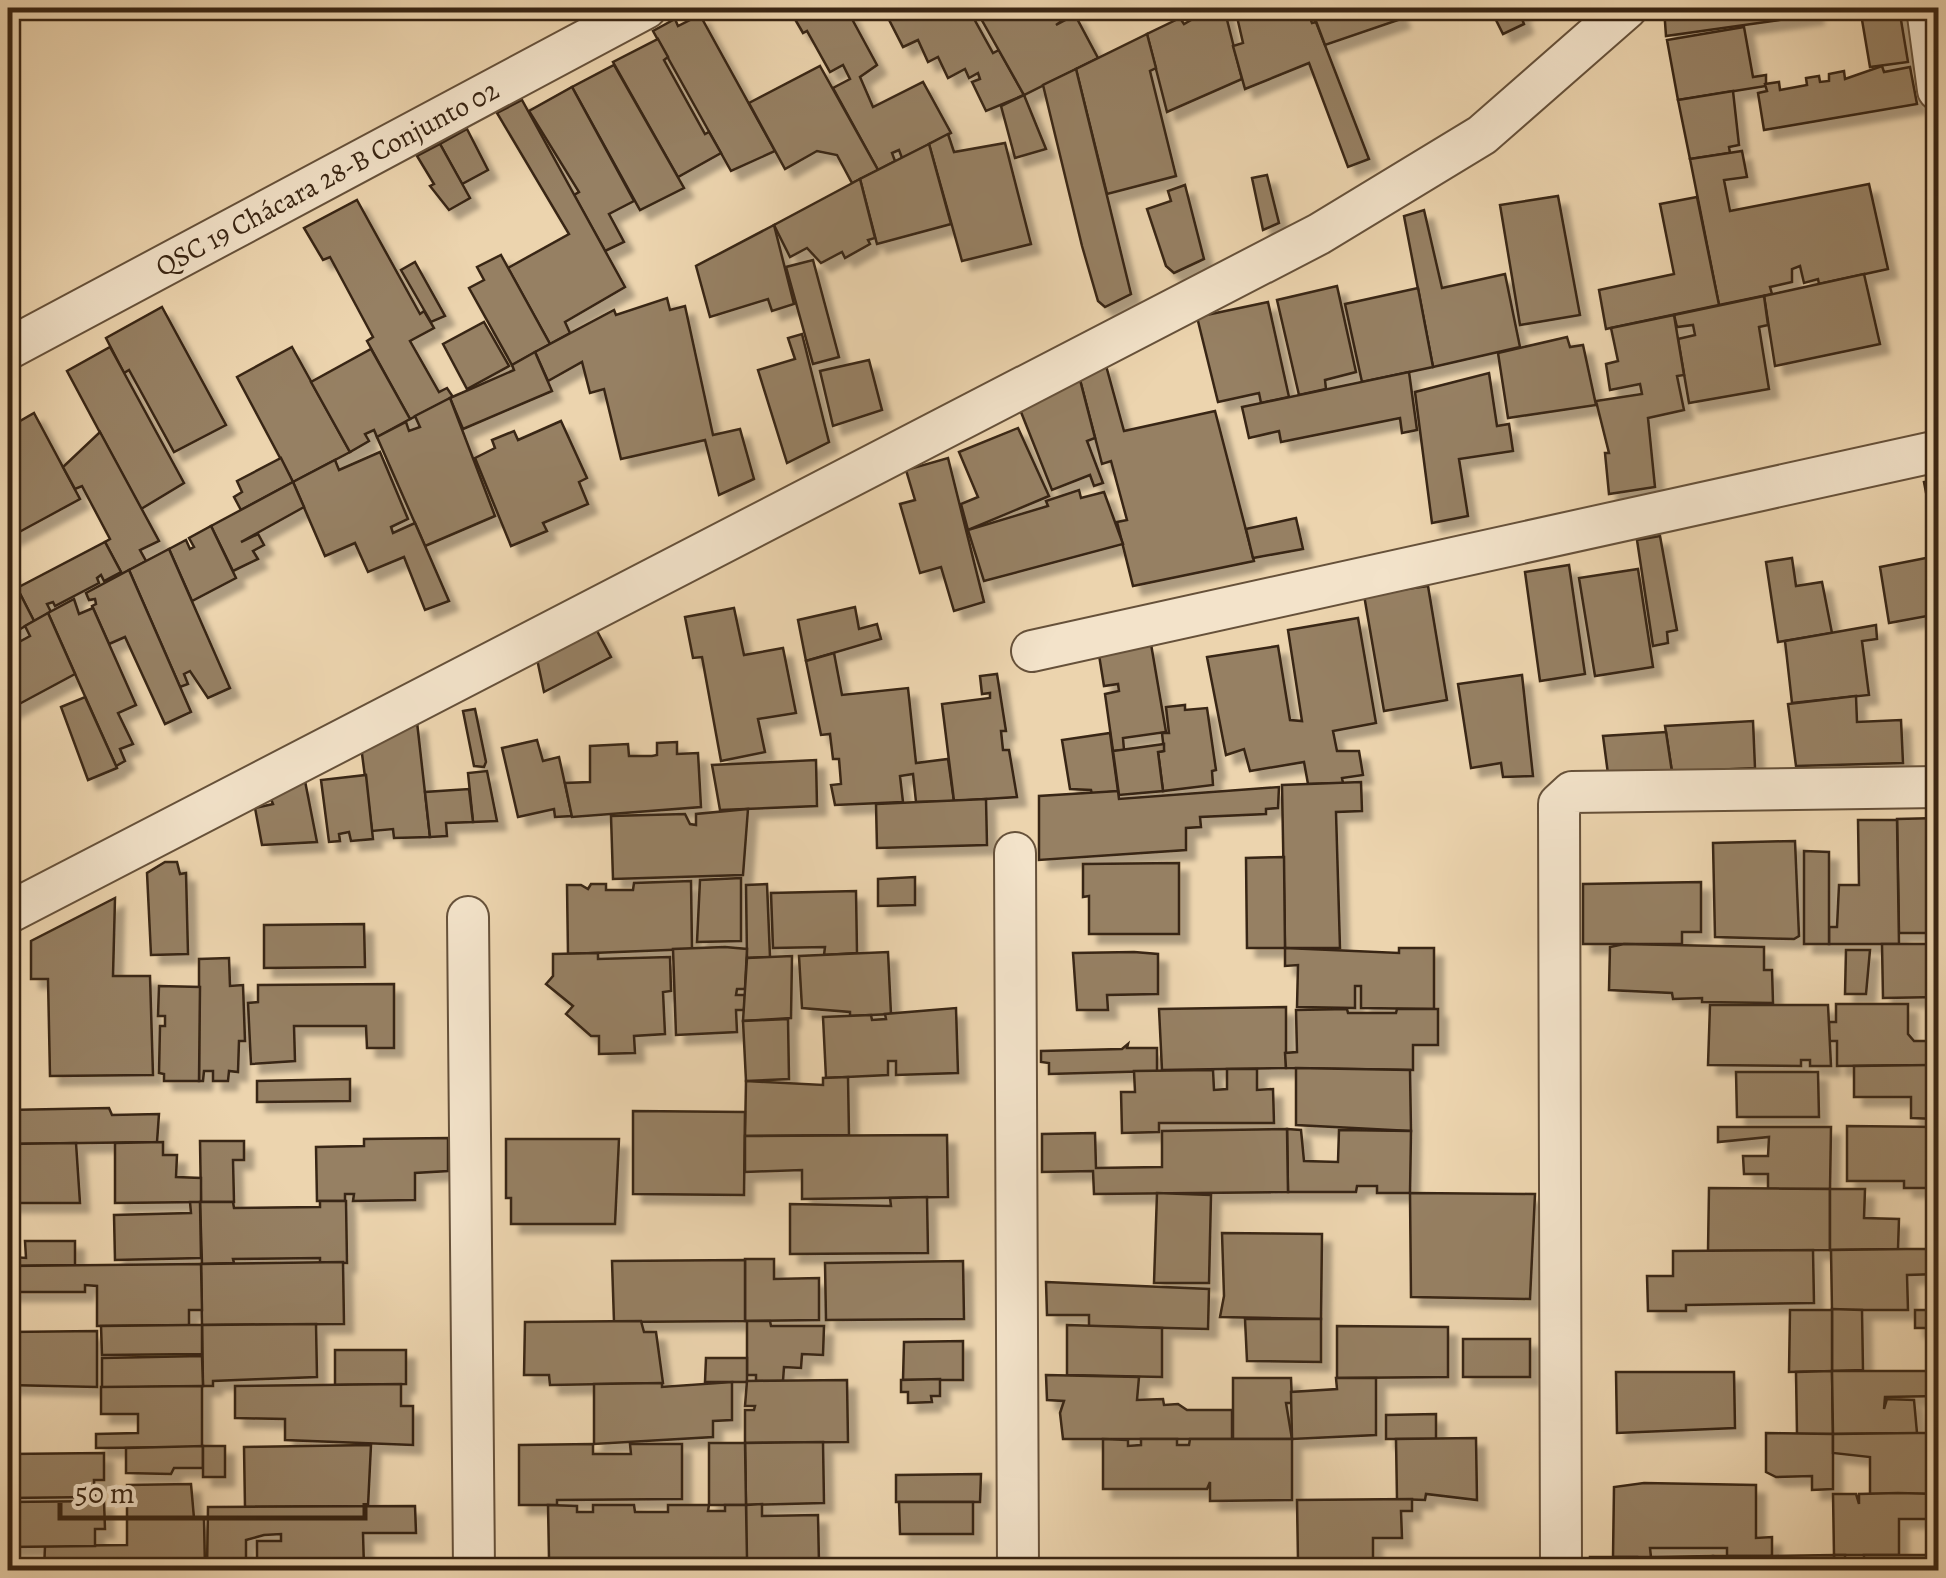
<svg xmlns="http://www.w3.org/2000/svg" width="1946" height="1578" font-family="Alegreya,serif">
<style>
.building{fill:#968064;stroke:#392513;stroke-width:2.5;filter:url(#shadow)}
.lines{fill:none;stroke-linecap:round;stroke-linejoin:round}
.street-casing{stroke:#66513a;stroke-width:44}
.street{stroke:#f3e3ca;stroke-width:40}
.labels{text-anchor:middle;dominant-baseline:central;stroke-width:10;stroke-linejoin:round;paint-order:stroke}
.street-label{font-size:28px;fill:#392513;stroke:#f3e3ca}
</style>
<defs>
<filter id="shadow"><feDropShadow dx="9" dy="9" stdDeviation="2.5" flood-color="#0004"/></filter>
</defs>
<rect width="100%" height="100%" fill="#ecd4ae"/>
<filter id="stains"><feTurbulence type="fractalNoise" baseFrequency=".002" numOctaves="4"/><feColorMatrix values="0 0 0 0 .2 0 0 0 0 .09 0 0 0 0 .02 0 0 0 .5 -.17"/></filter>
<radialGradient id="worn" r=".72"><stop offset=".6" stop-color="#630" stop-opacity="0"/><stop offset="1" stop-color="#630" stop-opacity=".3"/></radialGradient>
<g class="building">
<polygon points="846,8 877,65 860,77 873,107 923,82 951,133 902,158 899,150 892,153 895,161 878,170 833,88 850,79 843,65 830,72 807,31 803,33 789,9"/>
<polygon points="883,8 968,8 993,53 999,50 1024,95 986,111 972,82 980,79 978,73 969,78 965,69 948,78 938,57 928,62 918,40 903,47"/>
<polygon points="975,8 1066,8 1070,15 1056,25 1075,15 1098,58 1024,95"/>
<polygon points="1201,8 1224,8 1242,79 1167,112 1147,34 1180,18 1184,24 1191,20 1188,14"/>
<polygon points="1235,8 1306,8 1312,23 1316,22 1369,159 1348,167 1309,63 1245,89 1233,46 1243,43"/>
<polygon points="1311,8 1396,8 1401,19 1325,45"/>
<polygon points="1490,8 1526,8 1519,11 1524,24 1503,34"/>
<polygon points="1664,8 1813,8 1815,15 1666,36"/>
<polygon points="1860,8 1899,8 1908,62 1870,67"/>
<polygon points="700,15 775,151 731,171 653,31 675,19 678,26"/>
<polygon points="1744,27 1753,77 1766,75 1766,86 1678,100 1667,40"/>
<polygon points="1147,34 1156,68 1150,71 1176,176 1107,194 1076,69"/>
<polygon points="658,39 668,57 664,60 705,134 709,132 721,153 678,177 613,62"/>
<polygon points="614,65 684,188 640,210 572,87"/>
<polygon points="820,66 878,170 852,183 837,155 817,151 785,169 749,103"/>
<polygon points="1882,66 1884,72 1910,67 1917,104 1764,130 1758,93 1767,91 1765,84 1779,82 1780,90 1807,85 1806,78 1819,76 1820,82 1829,81 1829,74 1844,71 1845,79"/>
<polygon points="1076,69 1131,294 1105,307 1098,301 1082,246 1043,85"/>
<polygon points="572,87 634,201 609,214 624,242 605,251 574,195 579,192 529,111"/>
<polygon points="1733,91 1739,145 1729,147 1730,153 1690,159 1678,100"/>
<polygon points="1024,95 1046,149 1015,158 1001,106"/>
<polygon points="522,100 625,287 565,322 570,333 550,344 508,268 569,234 497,113"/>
<polygon points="467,129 488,170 462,184 440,144"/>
<polygon points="948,134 954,152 1005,143 1031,244 962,261 929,144"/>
<polygon points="440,144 470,198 449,210 430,186 434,184 417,156"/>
<polygon points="929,144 951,224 877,244 860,179"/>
<polygon points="1742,151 1747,177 1724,180 1730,211 1869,184 1888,269 1819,284 1818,279 1804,283 1800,266 1792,269 1792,282 1770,287 1772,294 1719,305 1690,159"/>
<polygon points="1267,175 1279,223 1263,230 1252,178"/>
<polygon points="860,179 875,238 868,240 870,244 845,258 842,252 821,263 807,248 790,257 774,225"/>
<polygon points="1185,185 1204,259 1174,273 1166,266 1147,209 1171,201 1168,191"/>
<polygon points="1558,196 1580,315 1520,325 1500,205"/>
<polygon points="1697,197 1719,305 1606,329 1599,290 1674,274 1660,204"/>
<polygon points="357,200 420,314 424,311 434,328 410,341 439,392 447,388 453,397 410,419 367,341 373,337 330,257 323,260 304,228"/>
<polygon points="1424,210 1442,288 1505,274 1520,347 1433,367 1404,216"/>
<polygon points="774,225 794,304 772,311 768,299 710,317 696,266"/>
<polygon points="501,255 550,344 512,365 469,288 484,280 477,267"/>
<polygon points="813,260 839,357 813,364 786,267"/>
<polygon points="415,262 445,316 431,322 401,270"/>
<polygon points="1864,274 1880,344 1775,366 1764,296"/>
<polygon points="1337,286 1356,372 1325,380 1326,389 1299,395 1277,300"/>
<polygon points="1418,288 1433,367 1362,382 1345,304"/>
<polygon points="1764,296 1768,325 1759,327 1769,389 1689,403 1678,339 1695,335 1693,325 1677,327 1674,315"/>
<polygon points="667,298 670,310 685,306 713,435 740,429 754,479 719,495 705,440 621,459 604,389 590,393 582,362 548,381 535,352 614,310 616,315"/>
<polygon points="1268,302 1289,397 1261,403 1259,393 1218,402 1197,317"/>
<polygon points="162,307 226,425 174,452 129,370 124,373 106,338"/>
<polygon points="1674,315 1684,375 1677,376 1684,410 1648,418 1655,487 1609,494 1605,453 1609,453 1596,401 1642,394 1640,384 1610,390 1606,364 1618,361 1611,328"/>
<polygon points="484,322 509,366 467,389 443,344"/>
<polygon points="802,334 829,442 787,463 758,370 795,359 788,338"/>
<polygon points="1567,337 1570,347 1583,345 1596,405 1508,418 1498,353"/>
<polygon points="110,347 184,483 141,509 67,371"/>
<polygon points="292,347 350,452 293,482 237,377"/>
<polygon points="371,349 410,419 377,437 374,430 365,434 369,441 350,452 311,382"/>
<polygon points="535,352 552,391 463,429 450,398 514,370 512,365"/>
<polygon points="869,360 882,410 833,426 820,371"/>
<polygon points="1105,362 1124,431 1215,411 1254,561 1133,586 1117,522 1127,520 1111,461 1102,464 1079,376"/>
<polygon points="1409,372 1417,430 1402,433 1400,418 1281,442 1279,431 1249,438 1242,407"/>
<polygon points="1489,373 1497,426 1509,424 1513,451 1459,459 1468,516 1432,523 1415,392"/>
<polygon points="1079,376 1095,438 1087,441 1103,483 1094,486 1090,475 1052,490 1019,407"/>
<polygon points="450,398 495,516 425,546 377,437 406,422 409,431 420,427 415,416"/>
<polygon points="34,413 80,499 10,537 8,428"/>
<polygon points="561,421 587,478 579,482 588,504 543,523 547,531 511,546 475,458 495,448 492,440 514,431 518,440"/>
<polygon points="1018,428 1049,496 968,530 961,504 978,497 959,452"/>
<polygon points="100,432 159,541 140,550 146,561 122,574 105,542 110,539 82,486 75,489 63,467"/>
<polygon points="380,452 408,519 391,527 393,533 415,523 449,601 425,610 404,557 368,572 355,543 325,556 293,482 335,460 339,470"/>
<polygon points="281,458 293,482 241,510 234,497 242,492 237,481"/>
<polygon points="948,458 984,602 954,611 941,567 920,573 900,504 915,500 906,470"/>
<polygon points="1938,480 1938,528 1933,529 1924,482"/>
<polygon points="293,482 304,507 241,542 258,534 264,545 253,551 258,559 233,571 211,526"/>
<polygon points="1079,490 1081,498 1104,492 1123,544 984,581 968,530 1048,506 1046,501"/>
<polygon points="1296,518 1303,549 1253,558 1246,529"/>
<polygon points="211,526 236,578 192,601 169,549 186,540 190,549 194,547 189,538"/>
<polygon points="1660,536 1677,630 1667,632 1668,643 1653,646 1637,540"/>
<polygon points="105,542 121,572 104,581 101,575 97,578 99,583 55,606 53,602 47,604 51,612 34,621 17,588"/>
<polygon points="169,549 230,688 208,698 190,671 184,674 188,684 180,687 129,570"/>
<polygon points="1936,556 1938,614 1889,623 1880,567"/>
<polygon points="1792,558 1796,586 1822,582 1832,633 1778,642 1766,562"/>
<polygon points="1569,565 1585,674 1540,681 1525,572"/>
<polygon points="1638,569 1653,667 1595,676 1579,578"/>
<polygon points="8,570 34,621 8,636"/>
<polygon points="129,570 191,712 165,724 125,637 109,644 92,606 96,604 95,599 89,600 86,593"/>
<polygon points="1428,586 1447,700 1384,711 1364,595"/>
<polygon points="74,599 79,614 93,608 136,705 118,713 133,744 120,749 125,761 116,766 48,613"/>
<polygon points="855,607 859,629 877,624 881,639 806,661 798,620"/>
<polygon points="734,608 744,655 783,648 796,713 758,719 765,752 721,761 702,657 693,658 685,617"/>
<polygon points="48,613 75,674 8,710 8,648 30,636 25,626"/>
<polygon points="1358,618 1376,723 1333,731 1337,751 1359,751 1363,775 1342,778 1343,783 1308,784 1304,762 1250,771 1244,749 1226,755 1207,657 1278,646 1290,720 1302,721 1288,630"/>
<polygon points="1876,625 1877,639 1862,641 1869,695 1792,703 1785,641"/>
<polygon points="596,629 611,657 544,692 537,659"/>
<polygon points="1151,644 1166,732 1123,738 1124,750 1113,751 1105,694 1119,691 1118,684 1104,686 1099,655"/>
<polygon points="834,653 842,695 908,688 916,763 948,759 954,801 916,802 913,774 900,776 903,802 835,805 831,785 841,784 839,759 833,759 830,734 821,735 806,661"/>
<polygon points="997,674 1006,731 1001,731 1003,750 1009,750 1017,797 954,801 942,704 990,698 990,693 982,694 980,676"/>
<polygon points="1522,675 1533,776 1503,777 1501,763 1471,768 1458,684"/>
<polygon points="1856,696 1857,722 1901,720 1903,763 1796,766 1788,704"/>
<polygon points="85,697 117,768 88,780 61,707"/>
<polygon points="1185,705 1185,710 1207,708 1216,770 1212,771 1213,785 1163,791 1158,752 1164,751 1162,733 1169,733 1166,707"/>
<polygon points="475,709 486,762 484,767 474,766 463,711"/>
<polygon points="1753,721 1755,768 1672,772 1665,726"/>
<polygon points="417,722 430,837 394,838 393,829 372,831 361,746"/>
<polygon points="1666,732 1672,772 1608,774 1603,736"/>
<polygon points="1110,733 1118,791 1092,794 1091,790 1070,789 1062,740"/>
<polygon points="537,740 543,761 559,757 572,816 555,817 554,809 518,817 502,748"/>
<polygon points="677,742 677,754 698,753 701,807 572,817 565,783 590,782 590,746 628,744 629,756 652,756 657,755 657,743"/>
<polygon points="1164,744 1164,751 1158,752 1163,791 1119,795 1113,751"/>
<polygon points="816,760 817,806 720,810 712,765"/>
<polygon points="487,771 497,821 473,822 468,773"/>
<polygon points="366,775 373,839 351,841 349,832 339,834 340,841 329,842 321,780"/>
<polygon points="305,781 317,842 262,845 255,808 273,804 271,799"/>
<polygon points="1361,782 1362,811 1336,812 1340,948 1285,948 1282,785"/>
<polygon points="1279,787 1278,808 1266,809 1266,814 1200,817 1201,827 1186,828 1186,850 1039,860 1039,796 1118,791 1119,799"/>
<polygon points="469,789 473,822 446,823 447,836 430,837 425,792"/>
<polygon points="986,799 987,845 877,848 876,804"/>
<polygon points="748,809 743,875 613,879 611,816 685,814 690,824 696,825 696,814"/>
<polygon points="1938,818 1938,933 1899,933 1897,819"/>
<polygon points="1858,820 1897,820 1899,944 1829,944 1829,927 1837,927 1839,885 1859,885"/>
<polygon points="1795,841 1799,936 1794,939 1715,937 1713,843"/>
<polygon points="1804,851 1829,852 1829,944 1804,944"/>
<polygon points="1284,857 1285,948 1247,948 1246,858"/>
<polygon points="165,862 177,862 180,874 186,873 188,954 151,955 147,873"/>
<polygon points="1179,863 1179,934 1089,934 1089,896 1083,897 1083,864"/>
<polygon points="915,877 915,905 878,906 878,879"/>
<polygon points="741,878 741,941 697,942 700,880"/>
<polygon points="691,881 692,949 568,954 567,885 581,885 588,889 591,884 606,884 606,890 633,890 634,883"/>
<polygon points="1701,882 1701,932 1682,932 1682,944 1583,944 1583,884"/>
<polygon points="767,884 770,957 747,958 746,885"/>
<polygon points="856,891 857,953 824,955 825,947 773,948 771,893"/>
<polygon points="115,898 113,976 150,976 153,1075 50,1076 48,979 31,979 31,941"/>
<polygon points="364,924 365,967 264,968 264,925"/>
<polygon points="1624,944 1764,947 1764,970 1772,970 1773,1003 1702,1002 1702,998 1673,999 1672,993 1609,990 1610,947"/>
<polygon points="1882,944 1938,944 1938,997 1883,998"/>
<polygon points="725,947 747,949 745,989 737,989 736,995 745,995 744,1010 736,1010 737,1032 676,1035 673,949"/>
<polygon points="1285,948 1399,953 1399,948 1434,948 1434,1009 1361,1008 1361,986 1355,986 1355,1008 1297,1007 1298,965 1285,966"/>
<polygon points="1846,950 1870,950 1866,994 1845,994"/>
<polygon points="888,952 891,1014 850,1016 850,1012 802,1008 799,956"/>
<polygon points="1134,952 1158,954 1158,994 1107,995 1108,1010 1077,1010 1073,953"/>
<polygon points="598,953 598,959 670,957 671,991 663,992 665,1034 634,1036 635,1053 599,1054 599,1036 591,1036 566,1014 573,1006 546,984 553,976 553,954"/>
<polygon points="792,956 791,1018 743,1021 747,958"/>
<polygon points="229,958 230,986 243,985 245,1041 239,1041 238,1072 229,1071 228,1081 213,1081 213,1071 204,1071 203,1081 199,1081 199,959"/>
<polygon points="394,984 394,1048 367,1048 366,1026 294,1026 295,1061 251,1064 248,1003 258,1002 258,985"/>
<polygon points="159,986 200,987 199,1081 164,1081 164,1074 159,1073 160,1026 165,1026 165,1016 158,1016"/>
<polygon points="1836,1004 1908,1004 1908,1034 1914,1041 1929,1041 1930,1065 1837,1066 1837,1041 1829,1041 1829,1022 1836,1022"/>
<polygon points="1710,1005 1828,1005 1831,1066 1810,1066 1810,1060 1801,1060 1801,1066 1708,1065"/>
<polygon points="1286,1007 1286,1068 1162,1070 1159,1009"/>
<polygon points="956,1008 958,1073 896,1075 896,1061 888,1061 888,1075 826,1078 823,1017 871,1015 872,1020 886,1019 885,1014"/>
<polygon points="1347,1009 1348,1013 1396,1013 1397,1009 1438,1009 1438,1045 1413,1045 1413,1070 1286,1068 1285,1053 1297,1052 1296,1010"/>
<polygon points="788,1019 789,1079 746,1081 743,1021"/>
<polygon points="1128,1044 1127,1048 1157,1048 1157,1071 1049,1074 1049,1063 1041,1062 1041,1051 1122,1049"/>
<polygon points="1930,1065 1938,1065 1938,1119 1911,1118 1911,1097 1854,1097 1854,1066"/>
<polygon points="1296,1068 1410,1070 1411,1131 1296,1125"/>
<polygon points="1227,1069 1257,1069 1257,1090 1273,1089 1274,1123 1159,1123 1159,1132 1122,1133 1121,1092 1135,1092 1134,1071 1213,1070 1214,1090 1227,1089"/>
<polygon points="1736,1072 1818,1072 1819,1117 1737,1117"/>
<polygon points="848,1077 849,1135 745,1136 746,1081 823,1085 823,1078"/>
<polygon points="350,1079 350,1101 257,1102 257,1081"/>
<polygon points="109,1108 112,1115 159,1114 157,1142 8,1144 8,1110"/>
<polygon points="633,1111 745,1112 744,1195 633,1194"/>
<polygon points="1847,1126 1938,1127 1938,1188 1904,1188 1904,1181 1847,1181"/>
<polygon points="1718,1127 1831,1127 1830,1189 1768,1189 1768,1174 1744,1174 1743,1156 1768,1156 1769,1137 1718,1142"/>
<polygon points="1287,1129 1301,1130 1304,1161 1338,1162 1339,1130 1411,1131 1410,1193 1377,1193 1377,1186 1357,1186 1356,1192 1288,1192"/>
<polygon points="1287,1129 1288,1192 1094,1194 1093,1171 1042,1172 1042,1134 1095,1133 1096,1168 1162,1167 1162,1131"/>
<polygon points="947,1135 948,1197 802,1199 802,1170 745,1172 745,1136"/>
<polygon points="448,1138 448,1171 415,1173 415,1200 353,1201 354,1194 345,1194 345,1201 317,1201 316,1147 364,1146 364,1139"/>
<polygon points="506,1139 619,1139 615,1224 511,1224 511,1198 506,1198"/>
<polygon points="200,1141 244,1141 244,1160 233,1160 234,1202 201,1202"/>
<polygon points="163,1142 163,1155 177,1155 176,1177 201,1178 201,1202 115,1203 115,1143"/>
<polygon points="76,1143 80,1203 8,1203 8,1144"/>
<polygon points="1709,1188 1830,1189 1830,1250 1708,1251"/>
<polygon points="1830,1189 1865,1189 1864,1218 1899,1219 1898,1249 1830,1250"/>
<polygon points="1157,1193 1211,1195 1209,1283 1154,1283"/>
<polygon points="1410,1193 1535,1194 1530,1299 1411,1297"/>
<polygon points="927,1197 928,1253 790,1254 790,1204 891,1206 890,1198"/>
<polygon points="320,1201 346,1201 347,1263 320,1262 320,1258 233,1259 234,1263 202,1264 200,1202 233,1202 234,1208 320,1207"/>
<polygon points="190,1202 200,1202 201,1258 115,1260 114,1215 191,1213"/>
<polygon points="1222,1233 1322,1234 1321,1319 1220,1317 1224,1296"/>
<polygon points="25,1241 75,1241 75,1265 13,1266 13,1257 26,1258"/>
<polygon points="1907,1249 1938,1249 1938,1274 1907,1275 1908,1310 1832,1310 1831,1250"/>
<polygon points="1813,1250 1814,1303 1686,1305 1686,1311 1648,1311 1647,1276 1673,1276 1673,1251"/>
<polygon points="745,1259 774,1259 774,1279 819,1278 819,1320 745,1321"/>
<polygon points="745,1260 745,1321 614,1322 612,1261"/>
<polygon points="963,1261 964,1319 826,1320 825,1263"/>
<polygon points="343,1262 344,1324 202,1325 201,1264"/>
<polygon points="201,1264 202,1310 189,1310 189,1325 97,1326 97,1286 85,1285 85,1292 8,1292 8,1266"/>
<polygon points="1046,1282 1209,1289 1208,1329 1089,1326 1089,1315 1047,1315"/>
<polygon points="1832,1309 1862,1310 1863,1370 1832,1371"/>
<polygon points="1790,1310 1832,1310 1832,1371 1789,1372"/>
<polygon points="1915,1310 1938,1310 1938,1358 1931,1358 1931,1328 1915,1328"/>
<polygon points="1245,1319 1321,1319 1321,1362 1247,1361"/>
<polygon points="641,1321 644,1332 656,1332 663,1383 550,1385 549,1375 524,1375 525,1322"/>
<polygon points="747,1321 770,1321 771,1326 824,1326 823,1355 802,1354 801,1368 784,1367 783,1381 756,1381 756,1375 747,1375"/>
<polygon points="316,1324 317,1377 213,1381 213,1386 203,1386 202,1325"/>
<polygon points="189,1325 202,1325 202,1354 102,1355 101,1326"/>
<polygon points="1067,1325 1162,1328 1162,1377 1067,1375"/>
<polygon points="1337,1326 1448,1327 1448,1377 1337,1378"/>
<polygon points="97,1331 97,1387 8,1385 8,1332"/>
<rect x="1463" y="1339" width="67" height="38"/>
<polygon points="963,1341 963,1380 903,1380 904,1342"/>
<polygon points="335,1350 406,1350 406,1384 335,1385"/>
<polygon points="202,1356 203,1386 102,1388 102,1358"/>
<polygon points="706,1358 747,1358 747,1382 705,1382"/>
<polygon points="1832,1371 1833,1434 1797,1434 1796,1372"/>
<polygon points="1832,1371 1938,1371 1938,1396 1885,1397 1884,1409 1887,1399 1914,1400 1917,1433 1833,1434"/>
<polygon points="1616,1372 1734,1372 1735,1428 1617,1433"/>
<polygon points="1046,1375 1139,1377 1137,1400 1163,1399 1164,1405 1178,1404 1187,1410 1232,1410 1232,1439 1063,1439 1060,1413 1064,1401 1047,1400"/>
<polygon points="1233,1378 1291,1378 1292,1403 1286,1403 1292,1439 1233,1439"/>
<polygon points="1336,1378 1376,1378 1376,1435 1292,1439 1291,1392 1337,1389"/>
<polygon points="940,1379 940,1396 931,1396 932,1402 908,1403 908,1392 901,1392 901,1380"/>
<polygon points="847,1380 848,1442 745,1443 745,1410 754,1410 755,1406 745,1406 747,1381"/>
<polygon points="732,1382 732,1420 713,1421 713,1437 594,1444 594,1384 662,1383 662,1387"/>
<polygon points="401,1384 401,1406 413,1406 413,1445 285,1440 285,1419 235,1418 235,1386"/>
<polygon points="202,1386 202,1447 96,1448 96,1434 138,1433 138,1414 101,1414 101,1387"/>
<polygon points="1436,1414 1436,1439 1386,1439 1386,1415"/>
<polygon points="1766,1433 1833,1434 1833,1489 1812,1490 1812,1476 1776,1477 1766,1472"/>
<polygon points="1917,1433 1938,1433 1938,1494 1870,1494 1870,1457 1833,1453 1833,1434"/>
<polygon points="1476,1438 1477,1500 1426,1494 1425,1500 1397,1499 1396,1439"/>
<polygon points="1103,1439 1128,1440 1128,1446 1141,1445 1141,1439 1177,1439 1177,1445 1189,1445 1190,1439 1292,1439 1292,1500 1210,1501 1210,1482 1207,1489 1103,1489"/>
<polygon points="823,1442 824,1503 746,1505 745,1443"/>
<polygon points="709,1443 745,1443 746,1505 709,1505"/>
<polygon points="593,1444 593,1454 631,1454 630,1444 682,1444 682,1499 557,1500 557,1505 519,1505 519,1445"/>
<polygon points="371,1445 368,1506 245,1507 244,1447"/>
<polygon points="203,1446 203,1468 174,1468 171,1474 126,1473 126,1448"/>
<rect x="203" y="1446" width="22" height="31"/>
<polygon points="104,1453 104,1480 94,1480 95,1497 8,1498 8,1454"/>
<polygon points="981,1474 980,1502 896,1502 896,1475"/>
<polygon points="1644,1483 1756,1485 1756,1538 1772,1537 1772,1556 1727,1556 1727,1548 1650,1548 1651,1557 1613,1557 1614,1487"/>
<polygon points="191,1484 194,1518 204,1519 205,1569 44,1570 45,1546 127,1545 127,1485"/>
<polygon points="1898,1493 1938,1494 1938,1519 1899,1519 1899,1555 1834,1555 1833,1494 1856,1494 1859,1504 1859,1494"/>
<polygon points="1412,1499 1412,1511 1401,1511 1402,1538 1373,1538 1373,1560 1298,1561 1297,1500"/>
<polygon points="104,1501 105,1529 95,1529 95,1546 8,1547 8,1502"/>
<polygon points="899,1502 973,1502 973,1534 900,1534"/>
<polygon points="762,1504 762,1516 818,1515 819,1564 746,1565 746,1505"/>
<polygon points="548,1505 577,1506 577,1512 593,1512 593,1505 634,1505 635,1512 668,1512 668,1505 709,1505 708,1511 725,1511 725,1505 746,1505 747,1558 549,1558"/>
<polygon points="415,1506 416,1533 363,1533 364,1568 257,1569 257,1541 281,1541 281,1534 264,1535 246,1540 246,1569 207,1569 208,1507"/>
<polygon points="1834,1555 1845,1555 1845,1564 1855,1565 1864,1562 1864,1555 1938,1555 1938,1570 1834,1570"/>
<polygon points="1834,1555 1834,1570 1771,1570 1771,1556"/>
<polygon points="1713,1556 1771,1556 1771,1570 1714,1570"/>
<polygon points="1713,1556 1714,1570 1651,1570 1651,1557"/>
<rect x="1590" y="1557" width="47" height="13"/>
<rect x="1146" y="1562" width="145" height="8"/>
<rect x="650" y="1566" width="58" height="4"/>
</g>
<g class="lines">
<defs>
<g id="street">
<polyline points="1927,8 1938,90"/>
<path id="s1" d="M8,349L646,8"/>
<polyline points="1032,651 1938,451"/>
<polyline points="1015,853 1018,1570"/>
<polyline points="8,913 1319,234 1482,135 1627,8"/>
<polyline points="468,917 474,1570"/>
<polyline points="1561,1570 1559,804 1572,792 1938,787"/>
</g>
</defs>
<use href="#street" class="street-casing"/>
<use href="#street" class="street"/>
</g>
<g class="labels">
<g class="street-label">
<text stroke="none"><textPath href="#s1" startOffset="362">QSC 19 Chácara 28-B Conjunto 02</textPath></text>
</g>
</g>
<rect width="1946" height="1578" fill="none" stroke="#ecd4ae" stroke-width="40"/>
<rect x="10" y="10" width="1926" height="1558" fill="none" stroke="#392513" stroke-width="5"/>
<rect x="20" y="20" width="1906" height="1538" fill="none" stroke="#392513" stroke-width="2.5"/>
<path d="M60 1503v15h305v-15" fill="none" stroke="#392513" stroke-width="5"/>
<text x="75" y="1503" font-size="30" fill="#392513" stroke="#f3e3ca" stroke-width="8" paint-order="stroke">50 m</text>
<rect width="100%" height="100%" filter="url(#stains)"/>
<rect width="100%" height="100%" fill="url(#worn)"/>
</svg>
